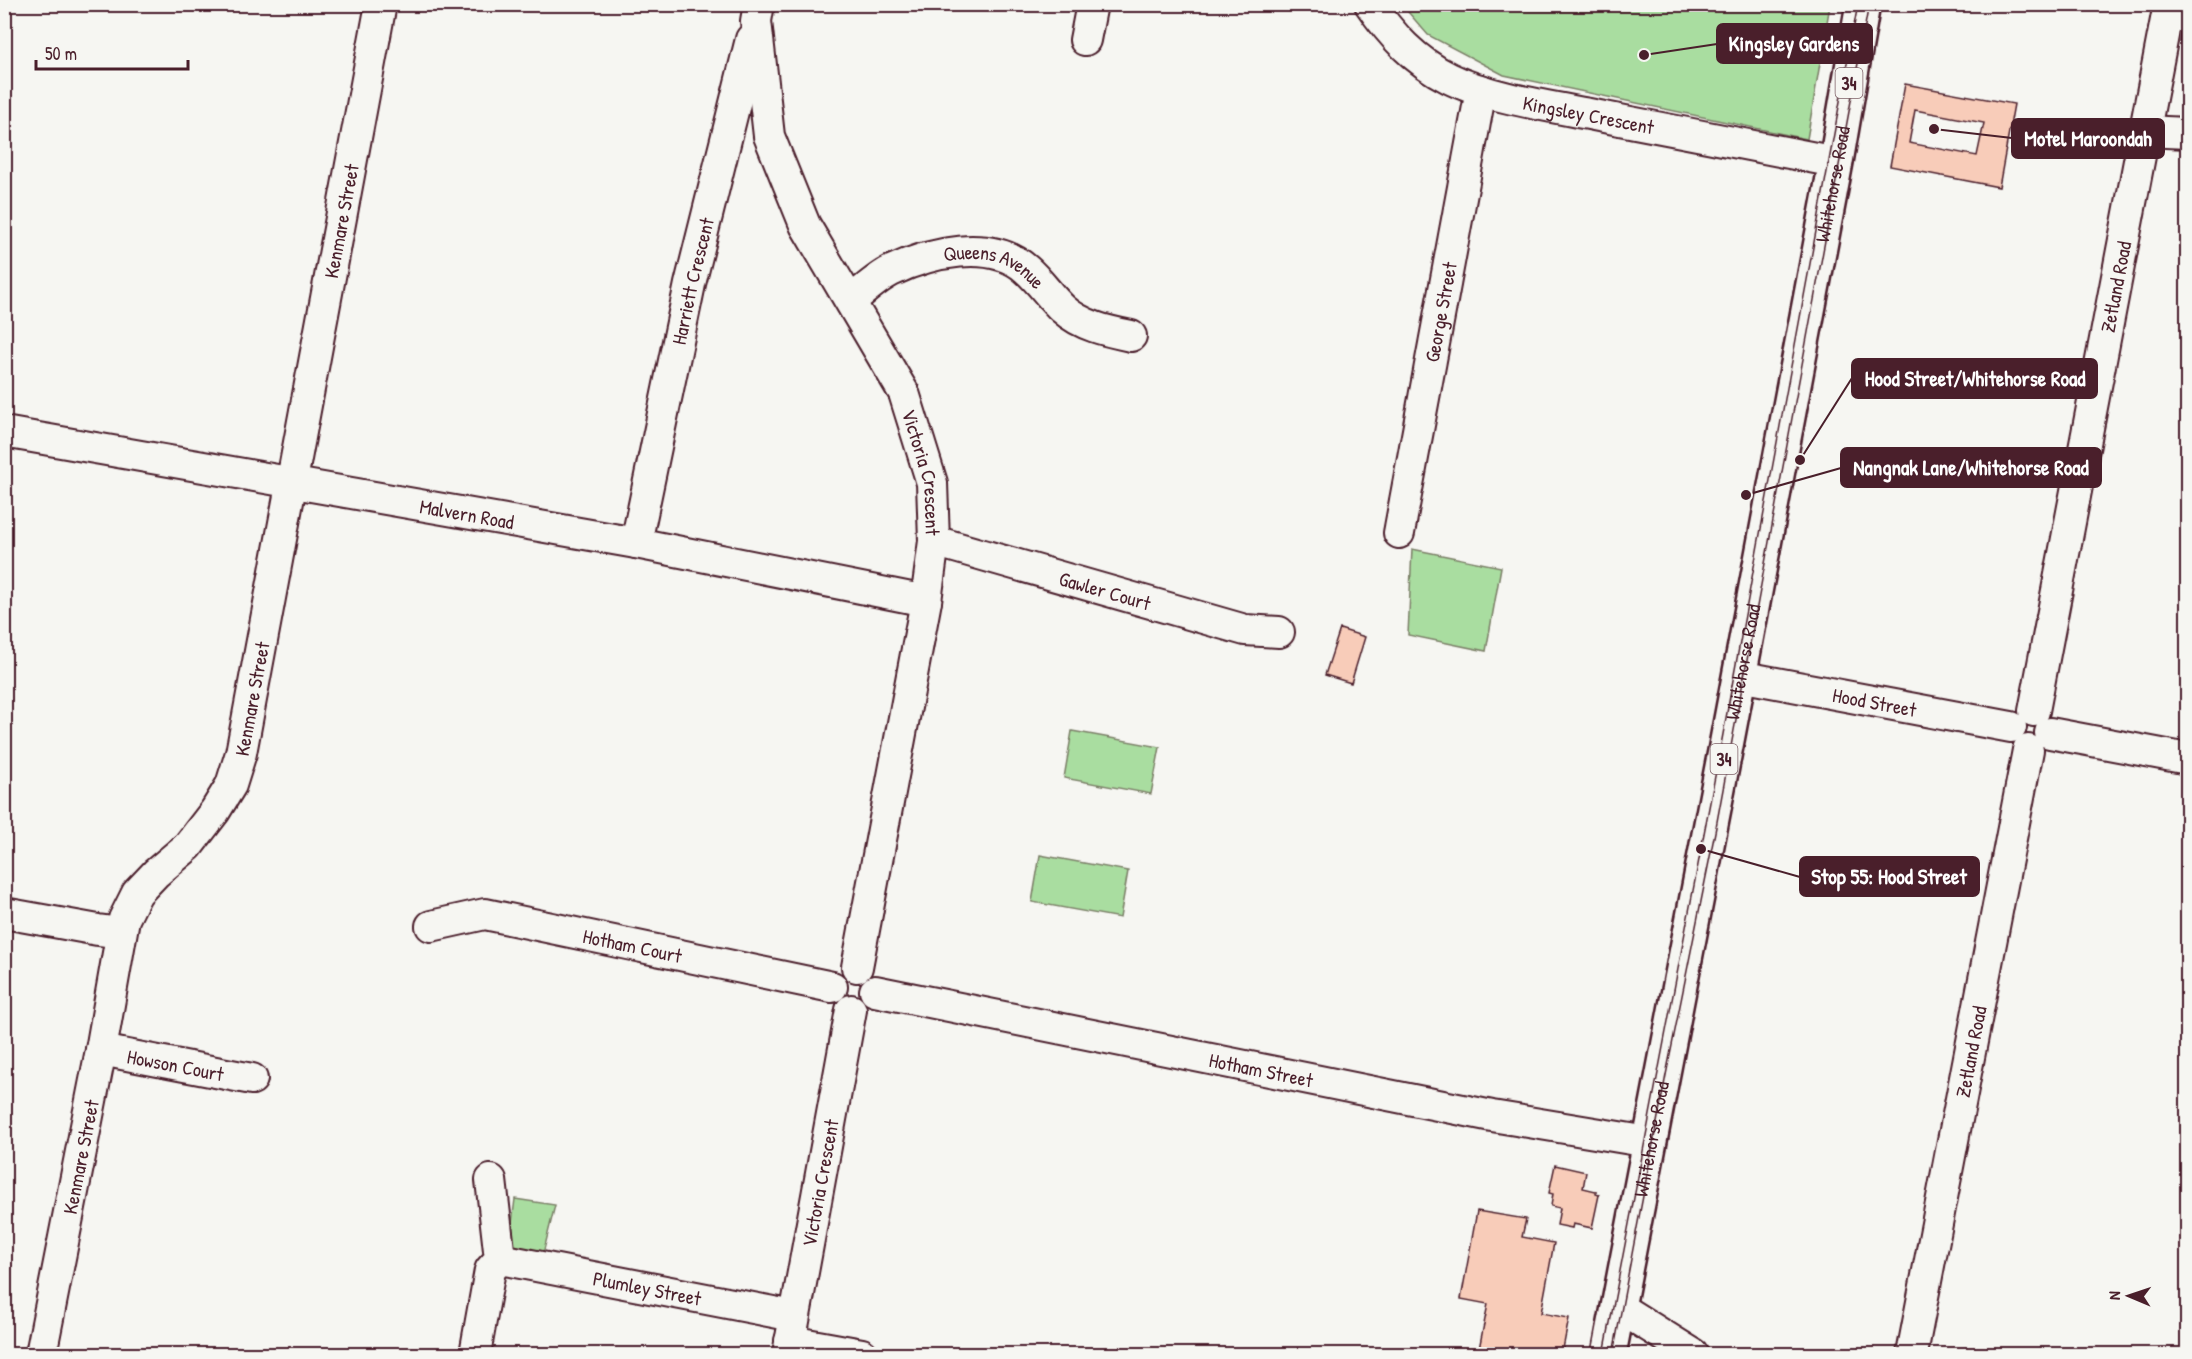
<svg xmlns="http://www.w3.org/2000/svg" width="2192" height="1359" font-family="'Patrick Hand',sans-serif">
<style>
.green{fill:#a9dda0;stroke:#7a7e66;stroke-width:1.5}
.building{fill:#f8ccb9;stroke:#4a1f2b;stroke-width:1.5;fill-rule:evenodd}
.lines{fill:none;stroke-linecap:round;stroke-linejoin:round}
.minor-casing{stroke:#4a1f2b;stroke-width:34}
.major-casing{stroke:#4a1f2b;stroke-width:38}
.minor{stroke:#f6f6f2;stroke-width:30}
.major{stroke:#f6f6f2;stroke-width:33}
.tram{stroke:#4a1f2b;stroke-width:1.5}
.labels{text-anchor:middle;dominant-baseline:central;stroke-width:4.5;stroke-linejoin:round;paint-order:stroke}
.shield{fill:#f6f6f2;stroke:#7e6067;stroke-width:1.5}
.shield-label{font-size:18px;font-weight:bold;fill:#4a1f2b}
.street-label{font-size:20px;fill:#4a1f2b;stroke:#f6f6f2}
.leader{fill:none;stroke:#4a1f2b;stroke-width:2}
.callout-dot{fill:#4a1f2b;stroke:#f6f6f2;stroke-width:2}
.callout{fill:#4a1f2b;stroke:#4a1f2b;stroke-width:2}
.callout-label{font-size:21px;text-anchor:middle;font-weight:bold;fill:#fff}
</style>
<rect width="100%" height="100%" fill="#f6f6f2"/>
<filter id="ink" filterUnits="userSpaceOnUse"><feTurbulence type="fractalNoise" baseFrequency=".0167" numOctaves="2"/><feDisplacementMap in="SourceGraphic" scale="12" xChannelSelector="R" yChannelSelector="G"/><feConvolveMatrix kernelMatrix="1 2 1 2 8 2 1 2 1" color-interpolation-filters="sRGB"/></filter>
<g filter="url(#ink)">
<g class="green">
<polygon points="1402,5 1830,5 1807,139 1504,75 1428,35"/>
<polygon points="1412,549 1501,567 1486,651 1408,635"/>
<polygon points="1072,731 1160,747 1151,794 1064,778"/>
<polygon points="1040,855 1128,871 1120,918 1032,902"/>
<polygon points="515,1199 555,1205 543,1254 509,1248"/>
</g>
<g class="building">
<path d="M1905,84L2014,104L1999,187L1890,166ZM1915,110L1984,123L1977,156L1909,143Z"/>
<polygon points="1340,629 1365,637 1351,683 1325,675"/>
<polygon points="1555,1165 1586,1172 1583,1188 1596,1191 1596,1194 1599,1195 1592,1228 1573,1224 1572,1228 1557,1225 1560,1208 1551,1206 1553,1194 1549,1193"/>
<polygon points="1477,1211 1526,1219 1522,1237 1554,1243 1541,1313 1569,1318 1562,1354 1478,1354 1488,1304 1461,1299"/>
</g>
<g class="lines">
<defs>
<g id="minor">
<path id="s1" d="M759,4L756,21L769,136L805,225L904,393L932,483L934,541L926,601L857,967"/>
<path id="s2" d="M1370,4C1391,35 1415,61 1449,78C1489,98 1554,107 1599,116C1678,131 1756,147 1836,162"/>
<polyline points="1085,40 1092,4"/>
<polyline points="2144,131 2188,133"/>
<path id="s3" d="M851,301C863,291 877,278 891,271C929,253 991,238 1026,269C1040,281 1050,297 1063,309C1082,326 1107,331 1131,336"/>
<path id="s4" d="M4,432L636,543L926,601"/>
<path id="s5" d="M1399,533L1481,90"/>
<path id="s6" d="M934,541L1245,630L1279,632"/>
<path id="s7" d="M636,543L690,284L751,39"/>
<path id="s8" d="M1739,676L2011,727"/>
<path id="s9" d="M2034,711L2169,4"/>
<polyline points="2050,733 2188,759"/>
<polyline points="4,913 98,930 121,933"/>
<path id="s10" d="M431,926L485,914L832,987"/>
<path id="s11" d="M875,991L1492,1116L1649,1142"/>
<path id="s12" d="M101,1050L252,1079"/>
<path id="s13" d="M500,1259L794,1316"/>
<polyline points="1618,1307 1693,1354"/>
<polyline points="790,1341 862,1354"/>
<path id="s14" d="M41,1354L101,1050L124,919L137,893L156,873L188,846L215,811L231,785L241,753L381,4"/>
<polyline points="475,1354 490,1270 500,1259 491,1180"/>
<path id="s15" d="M788,1354L851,1010"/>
<path id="s16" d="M1912,1354L2028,750"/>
</g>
<g id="major">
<path id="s17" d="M1609,1354L1726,746L1836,162L1863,4"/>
</g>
</defs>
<use href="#minor" class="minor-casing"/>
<use href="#major" class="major-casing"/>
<use href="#minor" class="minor"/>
<use href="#major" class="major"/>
<g class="tram">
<polyline points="1604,1354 1721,745 1858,4"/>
<polyline points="1613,1354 1666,1075 1716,827 1869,4"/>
</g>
</g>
</g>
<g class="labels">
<g class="shield">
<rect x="1835.5" y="68" width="27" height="30" rx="4.5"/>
<rect x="1710.5" y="744" width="27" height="30" rx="4.5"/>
</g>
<g class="shield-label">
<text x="1849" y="83">34</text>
<text x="1724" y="759">34</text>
</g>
<g class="street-label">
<text stroke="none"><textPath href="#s2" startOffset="254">Kingsley Crescent</textPath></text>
<text stroke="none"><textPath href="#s17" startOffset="1191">Whitehorse Road</textPath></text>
<text stroke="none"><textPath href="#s14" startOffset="1191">Kenmare Street</textPath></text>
<text stroke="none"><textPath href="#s3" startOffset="160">Queens Avenue</textPath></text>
<text stroke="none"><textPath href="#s7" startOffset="268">Harriett Crescent</textPath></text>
<text stroke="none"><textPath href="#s9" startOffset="432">Zetland Road</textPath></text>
<text stroke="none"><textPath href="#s5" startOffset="225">George Street</textPath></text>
<text stroke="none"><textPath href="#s1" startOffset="506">Victoria Crescent</textPath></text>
<text stroke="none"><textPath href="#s4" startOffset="470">Malvern Road</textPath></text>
<text stroke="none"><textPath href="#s6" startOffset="178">Gawler Court</textPath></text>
<text stroke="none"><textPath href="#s17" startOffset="705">Whitehorse Road</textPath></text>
<text stroke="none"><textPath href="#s14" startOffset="705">Kenmare Street</textPath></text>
<text stroke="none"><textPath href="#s8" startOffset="138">Hood Street</textPath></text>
<text stroke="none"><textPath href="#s10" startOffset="206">Hotham Court</textPath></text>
<text stroke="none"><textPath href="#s16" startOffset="308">Zetland Road</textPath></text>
<text stroke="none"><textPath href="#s12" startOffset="76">Howson Court</textPath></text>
<text stroke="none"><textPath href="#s11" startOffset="394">Hotham Street</textPath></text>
<text stroke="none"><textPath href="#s17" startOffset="219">Whitehorse Road</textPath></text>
<text stroke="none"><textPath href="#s14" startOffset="201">Kenmare Street</textPath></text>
<text stroke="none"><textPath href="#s15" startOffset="174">Victoria Crescent</textPath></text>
<text stroke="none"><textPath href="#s13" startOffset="150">Plumley Street</textPath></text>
</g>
</g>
<path class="leader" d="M1644 55L1717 44M1934 129L2012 138M1800 460L1852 378M1746 495L1841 468M1701 849L1800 877"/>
<g class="callout-dot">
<circle cx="1644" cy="55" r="6"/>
<circle cx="1934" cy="129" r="6"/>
<circle cx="1800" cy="460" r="6"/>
<circle cx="1746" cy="495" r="6"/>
<circle cx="1701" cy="849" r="6"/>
</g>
<g class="callout">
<rect x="1717" y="24" width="155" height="39" rx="6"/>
<rect x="2012" y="119" width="152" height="39" rx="6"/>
<rect x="1852" y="359" width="245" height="39" rx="6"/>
<rect x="1841" y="448" width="260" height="39" rx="6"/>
<rect x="1800" y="857" width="179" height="39" rx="6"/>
</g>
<g class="callout-label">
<text x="1794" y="51">Kingsley Gardens</text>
<text x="2088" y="146">Motel Maroondah</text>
<text x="1975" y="386">Hood Street/Whitehorse Road</text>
<text x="1971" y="475">Nangnak Lane/Whitehorse Road</text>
<text x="1889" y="884">Stop 55: Hood Street</text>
</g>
<rect width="2192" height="1359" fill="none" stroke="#f6f6f2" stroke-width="24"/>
<rect x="12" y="12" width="2168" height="1335" fill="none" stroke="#4a1f2b" stroke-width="2" filter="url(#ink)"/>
<g transform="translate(2129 1296) rotate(272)" stroke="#f6f6f2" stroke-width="4.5" paint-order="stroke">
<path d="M0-4.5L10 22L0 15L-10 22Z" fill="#4a1f2b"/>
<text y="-9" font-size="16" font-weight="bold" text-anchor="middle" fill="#4a1f2b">N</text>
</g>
<path d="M36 60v9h152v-9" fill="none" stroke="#4a1f2b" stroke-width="3"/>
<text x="45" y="60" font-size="18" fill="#4a1f2b" stroke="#f6f6f2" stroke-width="4.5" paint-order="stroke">50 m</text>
</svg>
